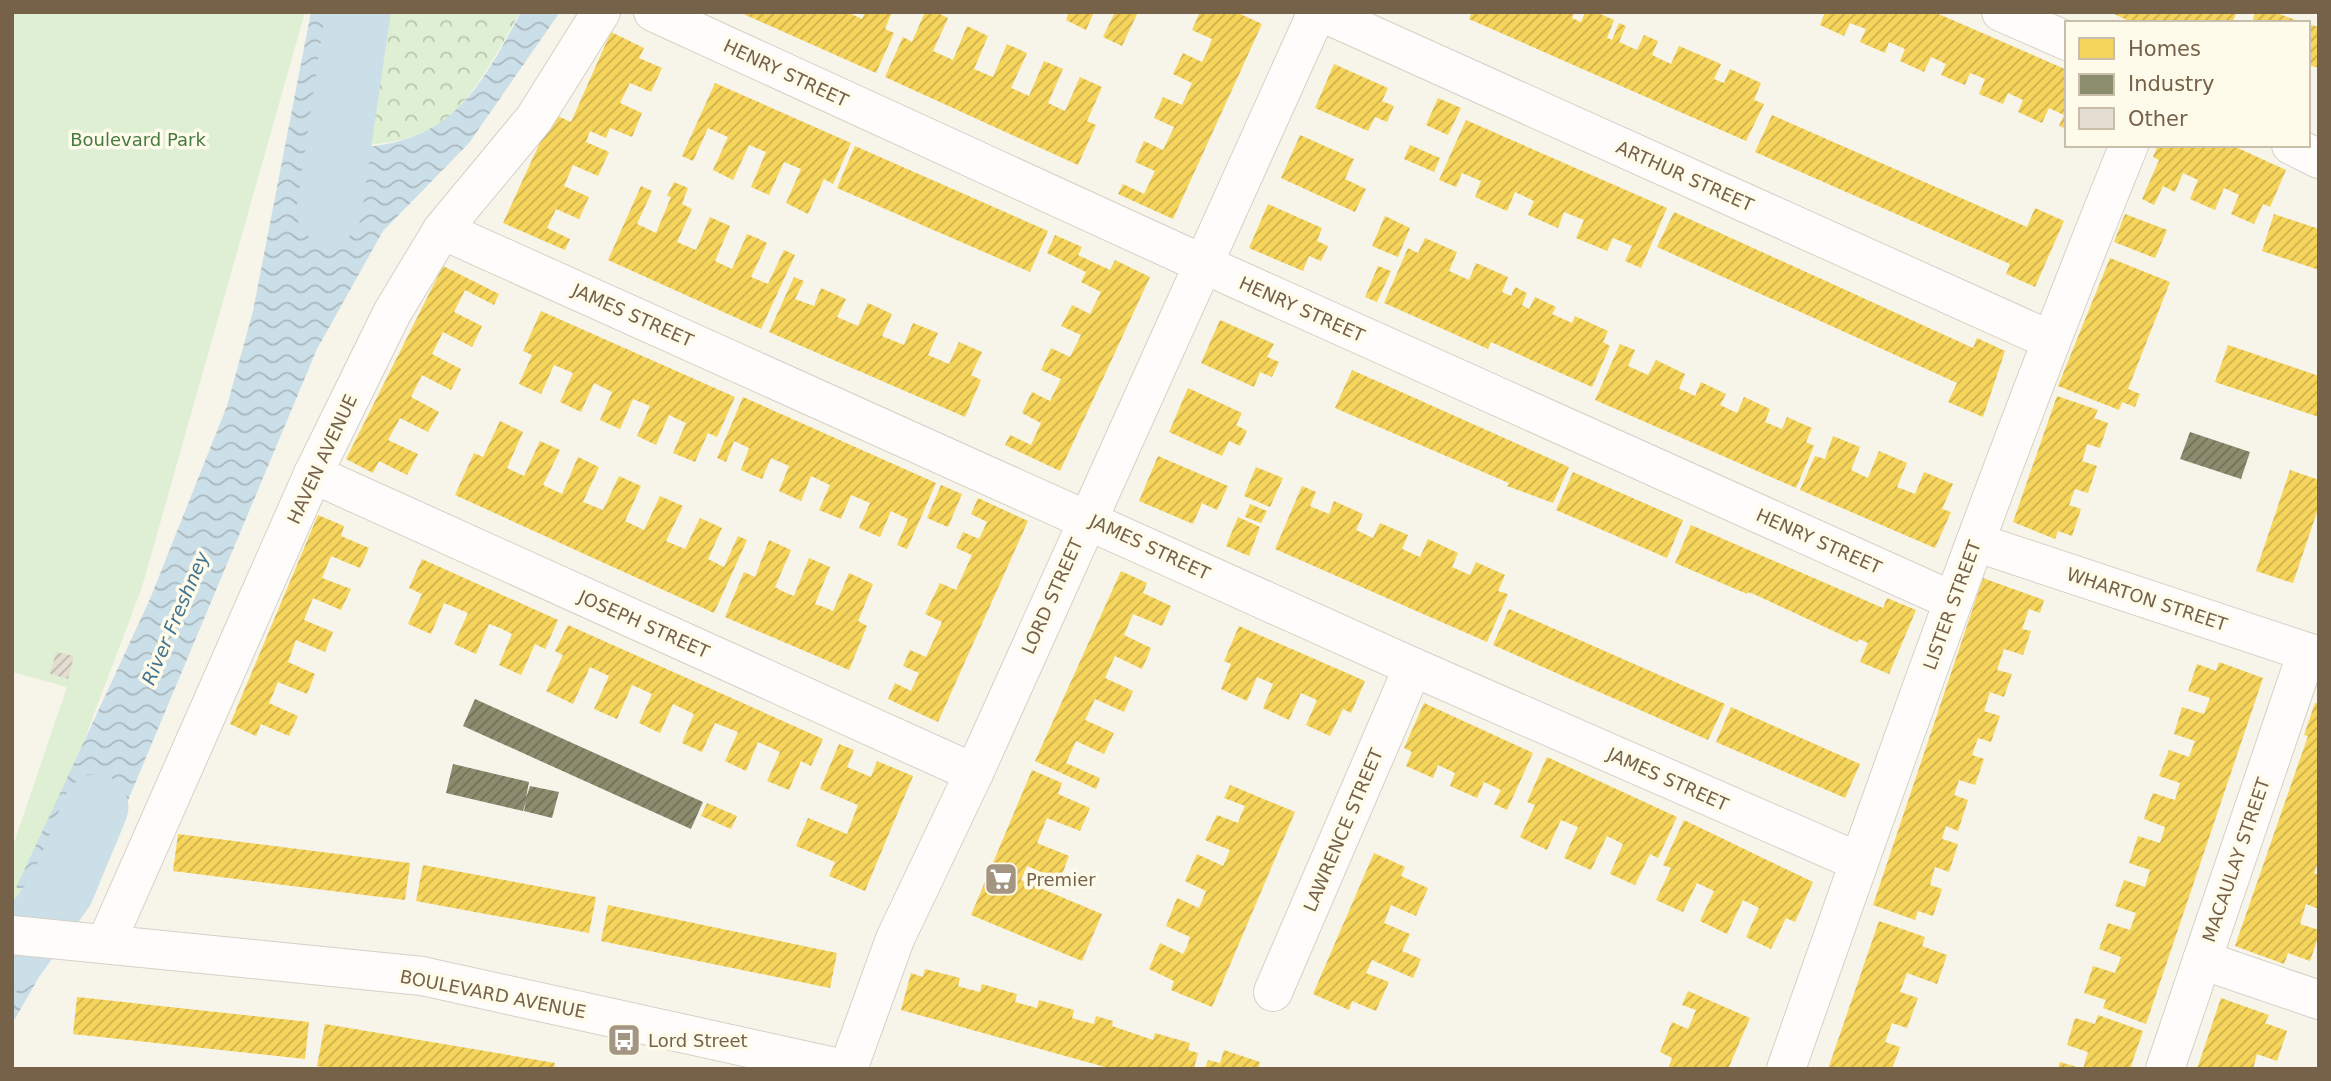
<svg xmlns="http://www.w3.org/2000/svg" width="2331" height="1081" font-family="'DejaVu Sans',sans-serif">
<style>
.forest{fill:url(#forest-crowns)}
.park{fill:#deefd4}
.water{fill:url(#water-waves)}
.homes{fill:url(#homes-hatch)}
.industry{fill:url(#industry-hatch)}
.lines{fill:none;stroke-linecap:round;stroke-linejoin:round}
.river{stroke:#cbdfe8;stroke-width:65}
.building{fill:url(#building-hatch)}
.minor-casing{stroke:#d6d0c6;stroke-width:40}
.minor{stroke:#fefdfc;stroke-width:38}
.labels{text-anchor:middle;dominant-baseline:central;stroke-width:7;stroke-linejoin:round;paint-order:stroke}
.street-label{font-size:18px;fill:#766249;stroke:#fffbeb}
.park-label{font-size:18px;fill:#467c41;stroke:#fffbeb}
.poi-label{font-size:18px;fill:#766249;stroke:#fffbeb;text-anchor:start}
.water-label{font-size:19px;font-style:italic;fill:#447591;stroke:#fffbeb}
</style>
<defs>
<pattern id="forest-crowns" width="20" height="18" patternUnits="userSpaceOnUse" patternTransform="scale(1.75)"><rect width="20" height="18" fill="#deefd4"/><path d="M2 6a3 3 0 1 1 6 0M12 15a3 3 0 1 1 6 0" fill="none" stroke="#b9c5ae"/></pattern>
<pattern id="water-waves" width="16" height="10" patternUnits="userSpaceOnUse" patternTransform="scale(1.75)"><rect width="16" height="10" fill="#cbdfe8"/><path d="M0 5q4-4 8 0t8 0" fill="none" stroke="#a9b8be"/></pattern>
<pattern id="homes-hatch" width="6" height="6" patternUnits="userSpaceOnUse" patternTransform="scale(1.75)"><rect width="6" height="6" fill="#f6d55c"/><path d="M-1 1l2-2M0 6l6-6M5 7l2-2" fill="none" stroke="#ccb04e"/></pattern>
<pattern id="industry-hatch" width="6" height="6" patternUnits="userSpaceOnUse" patternTransform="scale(1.75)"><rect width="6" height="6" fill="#8c8c6e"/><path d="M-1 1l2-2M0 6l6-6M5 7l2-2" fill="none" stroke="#727058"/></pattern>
<pattern id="building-hatch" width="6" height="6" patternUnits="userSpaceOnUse" patternTransform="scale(1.75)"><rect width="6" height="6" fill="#e4ddd1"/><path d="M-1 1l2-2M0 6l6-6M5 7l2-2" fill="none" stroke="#bdb7ac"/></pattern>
</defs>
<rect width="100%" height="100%" fill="#f7f4ea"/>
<path class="forest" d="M359,12H520C502,44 466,113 433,128C412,139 389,143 366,145L343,128Z"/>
<polygon class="park" points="12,12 305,12 142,587 17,918 12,918 12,849 67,687 12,672"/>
<g class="water">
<path d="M311,12H358L341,128L365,147C455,140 482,84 521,12H560L469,143L383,231L317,349L93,884L82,891L16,888L150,599L227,406L253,311Z"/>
<polygon points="12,974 39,977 12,1024"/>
</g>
<g class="homes">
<polygon points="739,12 847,12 862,19 865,12 892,12 885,29 894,33 876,73"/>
<polygon points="925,12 936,12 948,18 933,51 953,60 967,26 988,36 974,69 993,77 1007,44 1027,53 1011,88 1029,96 1044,61 1063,69 1048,103 1065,111 1080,77 1102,87 1087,121 1096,125 1078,165 885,77 903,37 912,42"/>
<polygon points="1069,12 1094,12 1086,30 1066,20"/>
<polygon points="1115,12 1138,12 1122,46 1103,37"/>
<polygon points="1200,12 1236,12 1262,24 1173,219 1118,194 1123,184 1144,194 1155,171 1135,162 1144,141 1163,150 1174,127 1154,118 1163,97 1182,105 1192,83 1173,74 1183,53 1202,62 1207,52 1212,39 1192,30"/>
<polygon points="1472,12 1575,12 1572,18 1581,22 1585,12 1596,12 1614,20 1607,38 1612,40 1619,23 1626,26 1619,42 1637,50 1644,35 1658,41 1652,55 1671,64 1679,46 1721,64 1714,79 1724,83 1730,69 1761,83 1754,100 1764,104 1746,141 1469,19"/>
<polygon points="1825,12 1934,12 2067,70 2067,129 2059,126 2064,115 2049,108 2042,123 2018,112 2023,100 2008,93 2003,104 1979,94 1985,79 1978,76 1970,73 1965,85 1941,75 1946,64 1931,57 1924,72 1900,61 1905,49 1889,42 1885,53 1860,42 1866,29 1850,23 1844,36 1820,25"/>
<polygon points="2110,12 2237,12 2232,23 2133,23"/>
<polygon points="2255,12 2274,12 2304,23 2252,23"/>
<polygon points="2308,24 2319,27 2319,68 2308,65"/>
<polygon points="611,32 644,48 639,58 662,68 651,92 630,83 620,103 642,113 632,137 610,128 606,138 590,131 586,142 609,152 598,176 573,165 564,186 589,197 579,219 556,209 547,228 570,239 565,250 503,223 553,114 571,122"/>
<polygon points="1334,64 1388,88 1382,101 1394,106 1387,122 1375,117 1368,131 1315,108"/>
<polygon points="715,83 851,143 833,184 824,179 808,214 786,203 801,169 784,162 769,195 751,187 766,152 749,145 733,180 713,170 728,137 708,128 693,161 682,156"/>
<polygon points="1438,98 1461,108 1448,135 1426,125"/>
<polygon points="1772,115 2027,227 2035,208 2064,221 2035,287 2006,274 2010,264 1755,152"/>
<polygon points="1466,120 1667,208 1641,268 1625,261 1632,246 1613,238 1607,251 1576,238 1584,220 1564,212 1558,228 1528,215 1534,201 1515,192 1507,211 1475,197 1481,181 1462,173 1456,187 1439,180"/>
<polygon points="1300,135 1354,159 1345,179 1366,189 1355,212 1281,178"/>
<polygon points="1410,145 1440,158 1434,172 1404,159"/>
<polygon points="2158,145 2231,145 2286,170 2270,207 2263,204 2254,224 2231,214 2239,195 2224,188 2215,210 2190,199 2198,180 2183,173 2175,192 2163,186 2154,205 2142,199 2159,160 2153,157"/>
<polygon points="855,146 1048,231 1030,272 837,188"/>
<polygon points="674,182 688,188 682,204 692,209 677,242 696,250 710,217 730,226 715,261 732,269 747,234 757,238 767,243 751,277 768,284 784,250 795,255 761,329 608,260 641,186 652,191 637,224 656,233 671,197 667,196"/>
<polygon points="1268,204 1322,228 1317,241 1328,246 1321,261 1309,256 1303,271 1249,248"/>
<polygon points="1674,212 1973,348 1977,338 2005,351 1983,417 1948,402 1957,383 1657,247"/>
<polygon points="2125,214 2167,230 2155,258 2114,242"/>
<polygon points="2274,214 2319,229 2319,270 2262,251"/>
<polygon points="1385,216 1410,228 1398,257 1372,246"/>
<polygon points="1055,235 1082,247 1078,255 1110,270 1115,260 1150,277 1060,471 1005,445 1010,435 1031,445 1041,423 1022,413 1032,392 1050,401 1061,379 1041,370 1051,348 1070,357 1081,335 1061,326 1067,315 1072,305 1090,314 1101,292 1081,282 1086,272 1047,253"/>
<polygon points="1425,238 1457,252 1449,271 1469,280 1476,263 1508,277 1502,292 1511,296 1515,287 1527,293 1522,305 1529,309 1535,297 1556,307 1552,314 1572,323 1575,316 1608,331 1603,342 1610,346 1592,387 1491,342 1488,349 1384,303 1408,248 1418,253"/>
<polygon points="2110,258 2170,282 2128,389 2140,394 2135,407 2122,402 2119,410 2058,386"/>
<polygon points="443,266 499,294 494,305 465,290 454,312 482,326 472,347 443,332 432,354 461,369 456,380 451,390 422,375 411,397 439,412 428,432 400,418 388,440 418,454 407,475 379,461 373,473 346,459"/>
<polygon points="1378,266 1391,271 1377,302 1365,297"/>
<polygon points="794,277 804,281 795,299 814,306 821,288 846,299 837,317 858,326 868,303 892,314 882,336 904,345 913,323 938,333 928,355 949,364 959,342 982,352 971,375 981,380 965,417 769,332"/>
<polygon points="541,311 735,397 717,437 708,433 695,462 673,453 686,423 669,415 656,445 637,436 650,406 633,399 620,429 600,420 612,392 594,383 581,412 560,402 573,373 554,365 541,394 519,384 532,355 523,351"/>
<polygon points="1220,320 1274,344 1267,357 1279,362 1272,377 1260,372 1254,387 1201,363"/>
<polygon points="1620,344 1635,350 1628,366 1639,371 1648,375 1656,360 1685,374 1679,389 1687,392 1695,396 1701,382 1726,394 1720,405 1737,413 1744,397 1770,409 1765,422 1782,429 1787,417 1812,428 1806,442 1814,446 1796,488 1595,400"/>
<polygon points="2228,345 2319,376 2319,417 2215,382"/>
<polygon points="1352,370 1569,467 1553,503 1507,486 1509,483 1497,478 1335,408"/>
<polygon points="1188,388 1242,413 1236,425 1247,431 1240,446 1229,441 1222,456 1169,432"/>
<polygon points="2057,396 2098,410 2094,418 2108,423 2100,448 2087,444 2085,452 2082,461 2097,466 2088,493 2075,489 2069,505 2081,509 2072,536 2058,531 2055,539 2013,522"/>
<polygon points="743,397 936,483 907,549 897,545 908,519 891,511 880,537 859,528 870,503 851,495 841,519 819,510 830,485 811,476 801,501 779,491 789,466 771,458 762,479 752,475 741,470 749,448 734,441 726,462 717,458"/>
<polygon points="500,421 523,432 507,468 524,476 540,441 560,450 543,485 562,494 578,457 599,467 583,502 603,510 619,476 641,486 625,521 644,530 660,496 683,506 666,541 685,549 700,518 722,528 708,559 724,567 738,536 747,540 714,613 455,495 474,453 483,457"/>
<polygon points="1833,436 1860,447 1851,470 1868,478 1879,451 1907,463 1897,487 1915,494 1924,472 1953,484 1942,509 1951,512 1935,548 1800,490 1815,456 1825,459"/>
<polygon points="1158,456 1228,486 1217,510 1202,503 1193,524 1139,501"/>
<polygon points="1256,467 1283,478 1270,507 1244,496"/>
<polygon points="2290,470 2319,480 2319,506 2293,583 2256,571"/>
<polygon points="1573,472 1683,520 1667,558 1556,510"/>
<polygon points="941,485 962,494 948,527 927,518"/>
<polygon points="1302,486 1316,492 1310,506 1319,510 1329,514 1334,501 1363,514 1356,530 1373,538 1380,523 1408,535 1402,549 1420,557 1428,539 1458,553 1452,567 1470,575 1476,562 1505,575 1498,591 1508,594 1487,642 1275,549"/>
<polygon points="978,498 1028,521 938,722 888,699 895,683 911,691 919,673 903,666 910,650 926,657 942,622 925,614 940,583 956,590 972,555 956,548 963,532 979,539 987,522 971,514"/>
<polygon points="1250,504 1267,511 1261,523 1245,517"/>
<polygon points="318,515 344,526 341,536 369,548 360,568 331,556 322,578 351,589 341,610 313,598 304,620 333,632 325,652 296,640 288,662 315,674 307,694 278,682 273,694 269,703 298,716 289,736 261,724 256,736 230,724"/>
<polygon points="1238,517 1260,527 1249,556 1226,546"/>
<polygon points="1691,525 1883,608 1887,598 1916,610 1889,674 1860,662 1868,643 1859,639 1857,642 1758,596 1748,592 1747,594 1675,563"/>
<polygon points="769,540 791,550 775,587 784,592 794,596 809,558 830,567 815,604 824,607 833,611 849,573 873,584 858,621 867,626 849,670 725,617 744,572 755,577"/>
<polygon points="422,559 558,620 545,649 535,644 521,675 499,665 512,634 500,628 489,624 476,654 454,644 468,613 444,603 431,634 408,624 422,594 409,588"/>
<polygon points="1121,571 1147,583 1143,593 1171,606 1162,626 1133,614 1124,635 1151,648 1147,658 1142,669 1115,656 1105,678 1133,691 1124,712 1095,699 1085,720 1114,733 1104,754 1076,741 1066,763 1100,778 1096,789 1035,761"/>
<polygon points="1983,578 2044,600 2040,613 2029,609 2022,629 2031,631 2023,655 2004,649 1997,670 2012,674 2004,697 1990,692 1984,711 2000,716 1991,742 1978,738 1972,755 1984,759 1975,785 1959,780 1954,795 1968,800 1958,831 1946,826 1943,835 1942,839 1958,844 1949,872 1935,867 1930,885 1942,889 1933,916 1918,911 1915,920 1873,905"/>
<polygon points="1509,609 1725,704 1708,740 1493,645"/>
<polygon points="568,625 823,739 811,766 801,761 789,790 767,781 780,752 758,742 746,771 725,761 738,732 715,723 702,752 682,743 694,714 673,704 660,733 639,723 652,694 632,685 617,719 594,709 609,676 590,667 573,704 546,691 563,655 555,651"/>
<polygon points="1239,626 1365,681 1351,713 1343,709 1330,736 1306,725 1317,700 1301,693 1289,720 1263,708 1273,684 1257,677 1247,701 1221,689 1231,664 1224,661"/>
<polygon points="2219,662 2263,678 2146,1024 2103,1008 2106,1000 2084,993 2093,966 2115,973 2121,957 2099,949 2108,923 2130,930 2136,913 2115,906 2124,880 2145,887 2150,870 2129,863 2138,836 2160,843 2165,827 2144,819 2148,806 2153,793 2175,800 2180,783 2159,776 2169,750 2189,757 2195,741 2174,734 2182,707 2204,714 2210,698 2188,691 2197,664 2216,671"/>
<polygon points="1424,703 1533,753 1507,810 1494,804 1501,790 1484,782 1477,798 1450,786 1455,773 1438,765 1433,778 1406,766 1412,752 1404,748"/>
<polygon points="2315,703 2319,704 2319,860 2314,873 2319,875 2319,909 2306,904 2300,924 2319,930 2319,935 2310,961 2288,953 2284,964 2235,946 2308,736 2304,735"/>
<polygon points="1731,707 1860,764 1845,798 1716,742"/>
<polygon points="839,744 854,750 847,767 871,777 877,761 913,776 865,891 829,876 835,862 796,846 808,818 847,834 858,805 820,789"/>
<polygon points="1547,757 1677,817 1658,858 1650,854 1635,885 1610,874 1623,844 1607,836 1591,870 1564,858 1578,827 1561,820 1547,850 1520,837 1535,805 1527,802"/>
<polygon points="1032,770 1062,783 1058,794 1090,808 1080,831 1047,818 1037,843 1069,856 1060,880 1027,866 1021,880 1102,914 1082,961 971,915"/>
<polygon points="1230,785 1295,812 1212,1007 1171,990 1174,981 1149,969 1160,943 1183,954 1187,947 1190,937 1166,926 1177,898 1199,908 1206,891 1185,881 1197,854 1223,866 1230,850 1205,840 1217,815 1238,823 1241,815 1245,806 1224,798"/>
<polygon points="707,803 737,816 731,829 701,816"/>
<polygon points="1684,820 1813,882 1795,922 1786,918 1771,949 1746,937 1759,908 1743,900 1727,934 1700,921 1714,891 1697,883 1683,912 1656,900 1671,868 1663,865"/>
<polygon points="178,834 410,863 405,900 173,871"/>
<polygon points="1374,853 1405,867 1401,876 1428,888 1416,916 1391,905 1384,923 1410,934 1402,951 1421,959 1413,978 1372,960 1366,973 1389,982 1376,1011 1352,1001 1349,1010 1313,994"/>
<polygon points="423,865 596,897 589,933 416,901"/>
<polygon points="608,905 837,953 830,988 601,941"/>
<polygon points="1879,921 1925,937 1922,946 1947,955 1942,970 1937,984 1907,973 1900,992 1918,998 1907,1028 1892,1023 1885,1042 1900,1047 1892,1069 1828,1069"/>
<polygon points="925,969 960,978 958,986 968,989 980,992 982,984 1017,994 1015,1002 1037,1008 1039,1000 1074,1010 1072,1018 1082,1021 1094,1024 1096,1016 1113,1021 1112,1026 1153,1040 1155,1033 1190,1043 1188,1050 1198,1053 1194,1069 1112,1069 901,1010 911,973 923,977"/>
<polygon points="1688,991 1750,1018 1728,1069 1668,1069 1672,1058 1660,1052 1672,1022 1688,1029 1696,1010 1682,1005"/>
<polygon points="77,997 309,1022 305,1059 73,1034"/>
<polygon points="2221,998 2269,1015 2265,1023 2287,1031 2277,1061 2257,1054 2253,1069 2197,1069"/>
<polygon points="2098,1015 2143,1031 2130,1069 2083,1069 2088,1052 2067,1045 2075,1018 2095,1024"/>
<polygon points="325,1024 555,1063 554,1069 336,1069 317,1066"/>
<polygon points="1224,1050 1260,1062 1258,1069 1205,1069 1208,1060 1220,1063"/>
<polygon points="2060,1062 2080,1068 2080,1069 2058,1069"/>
</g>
<g class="industry">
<polygon points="2190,432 2250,452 2241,479 2180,459"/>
<polygon points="475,699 703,802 691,829 463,726"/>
<polygon points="453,764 529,782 526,798 530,786 559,792 552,818 524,811 526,801 523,811 446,793"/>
</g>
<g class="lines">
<g class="river">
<polyline points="329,211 358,12"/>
<polyline points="12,959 62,889 96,807"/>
</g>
</g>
<polygon class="building" points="56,652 74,656 68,679 50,674"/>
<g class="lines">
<defs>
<g id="minor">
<polyline points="653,12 1203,264 1953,601"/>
<polyline points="1321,12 2050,340"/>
<polyline points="2001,12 2067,41"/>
<polyline points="2291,145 2319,159"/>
<polyline points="442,230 1413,667 1859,862"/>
<polyline points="313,474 974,773"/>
<polyline points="1975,542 2319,656"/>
<polyline points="12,935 422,976 844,1069"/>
<polyline points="106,943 313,474 392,313 442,230 534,119 601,12"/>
<polyline points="2202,960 2319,1000"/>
<polyline points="1273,992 1413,667"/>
<polyline points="848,1069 895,939 974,773 1317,12"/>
<path d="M1786,1069C1895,759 2005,450 2129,145"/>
<polyline points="2165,1069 2307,652"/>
</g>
</defs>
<use href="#minor" class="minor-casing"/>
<use href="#minor" class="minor"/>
</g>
<defs>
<symbol id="supermarket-square" viewBox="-11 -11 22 22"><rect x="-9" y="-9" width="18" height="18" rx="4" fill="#a39581" stroke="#fffbeb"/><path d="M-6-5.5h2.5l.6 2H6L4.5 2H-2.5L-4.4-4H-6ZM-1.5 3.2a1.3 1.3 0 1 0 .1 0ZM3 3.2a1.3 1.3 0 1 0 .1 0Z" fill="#fff"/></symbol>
<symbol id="bus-square" viewBox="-11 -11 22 22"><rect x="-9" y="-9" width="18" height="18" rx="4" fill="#a39581" stroke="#fffbeb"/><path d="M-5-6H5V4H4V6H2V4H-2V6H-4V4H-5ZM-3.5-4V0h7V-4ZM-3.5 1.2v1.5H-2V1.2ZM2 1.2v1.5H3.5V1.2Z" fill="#fff"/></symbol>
</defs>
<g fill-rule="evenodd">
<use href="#supermarket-square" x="982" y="860" width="38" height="38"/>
<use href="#bus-square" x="605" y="1021" width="38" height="38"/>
</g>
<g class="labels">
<g class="street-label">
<text transform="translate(786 73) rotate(25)">HENRY STREET</text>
<text transform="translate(1685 176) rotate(24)">ARTHUR STREET</text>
<text transform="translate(1302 309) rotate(24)">HENRY STREET</text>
<text transform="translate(633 315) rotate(24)">JAMES STREET</text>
<text transform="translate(322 459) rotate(-65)">HAVEN AVENUE</text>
<text transform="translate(1819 541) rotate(24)">HENRY STREET</text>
<text transform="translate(1150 547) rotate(25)">JAMES STREET</text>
<text transform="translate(1052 596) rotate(-66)">LORD STREET</text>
<text transform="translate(2147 599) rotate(18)">WHARTON STREET</text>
<text transform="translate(1952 605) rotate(-70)">LISTER STREET</text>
<text transform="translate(644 624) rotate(24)">JOSEPH STREET</text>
<text transform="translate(1668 779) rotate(24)">JAMES STREET</text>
<text transform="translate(1343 830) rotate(-67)">LAWRENCE STREET</text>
<text transform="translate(2236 860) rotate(-71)">MACAULAY STREET</text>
<text transform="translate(493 994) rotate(11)">BOULEVARD AVENUE</text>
</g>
<g class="park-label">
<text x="138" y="139">Boulevard Park</text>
</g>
<g class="poi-label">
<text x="1026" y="879">Premier</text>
<text x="648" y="1040">Lord Street</text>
</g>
<g class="water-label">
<text transform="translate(175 618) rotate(-67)">River Freshney</text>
</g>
</g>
<rect width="2331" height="1081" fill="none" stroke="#766249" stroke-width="28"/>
<rect x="2065" y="21" width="245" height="126" fill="#fffbeb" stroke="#c8beaa" stroke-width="2"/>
<rect x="2079" y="38" width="35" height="21" fill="#f6d55c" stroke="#c8beaa" stroke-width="2"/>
<text x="2128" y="56" font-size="21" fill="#766249">Homes</text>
<rect x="2079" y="74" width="35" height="21" fill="#8c8c6e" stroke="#c8beaa" stroke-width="2"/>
<text x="2128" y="91" font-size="21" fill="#766249">Industry</text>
<rect x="2079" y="108" width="35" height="21" fill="#e4ddd1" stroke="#c8beaa" stroke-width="2"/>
<text x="2128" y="126" font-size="21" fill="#766249">Other</text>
</svg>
